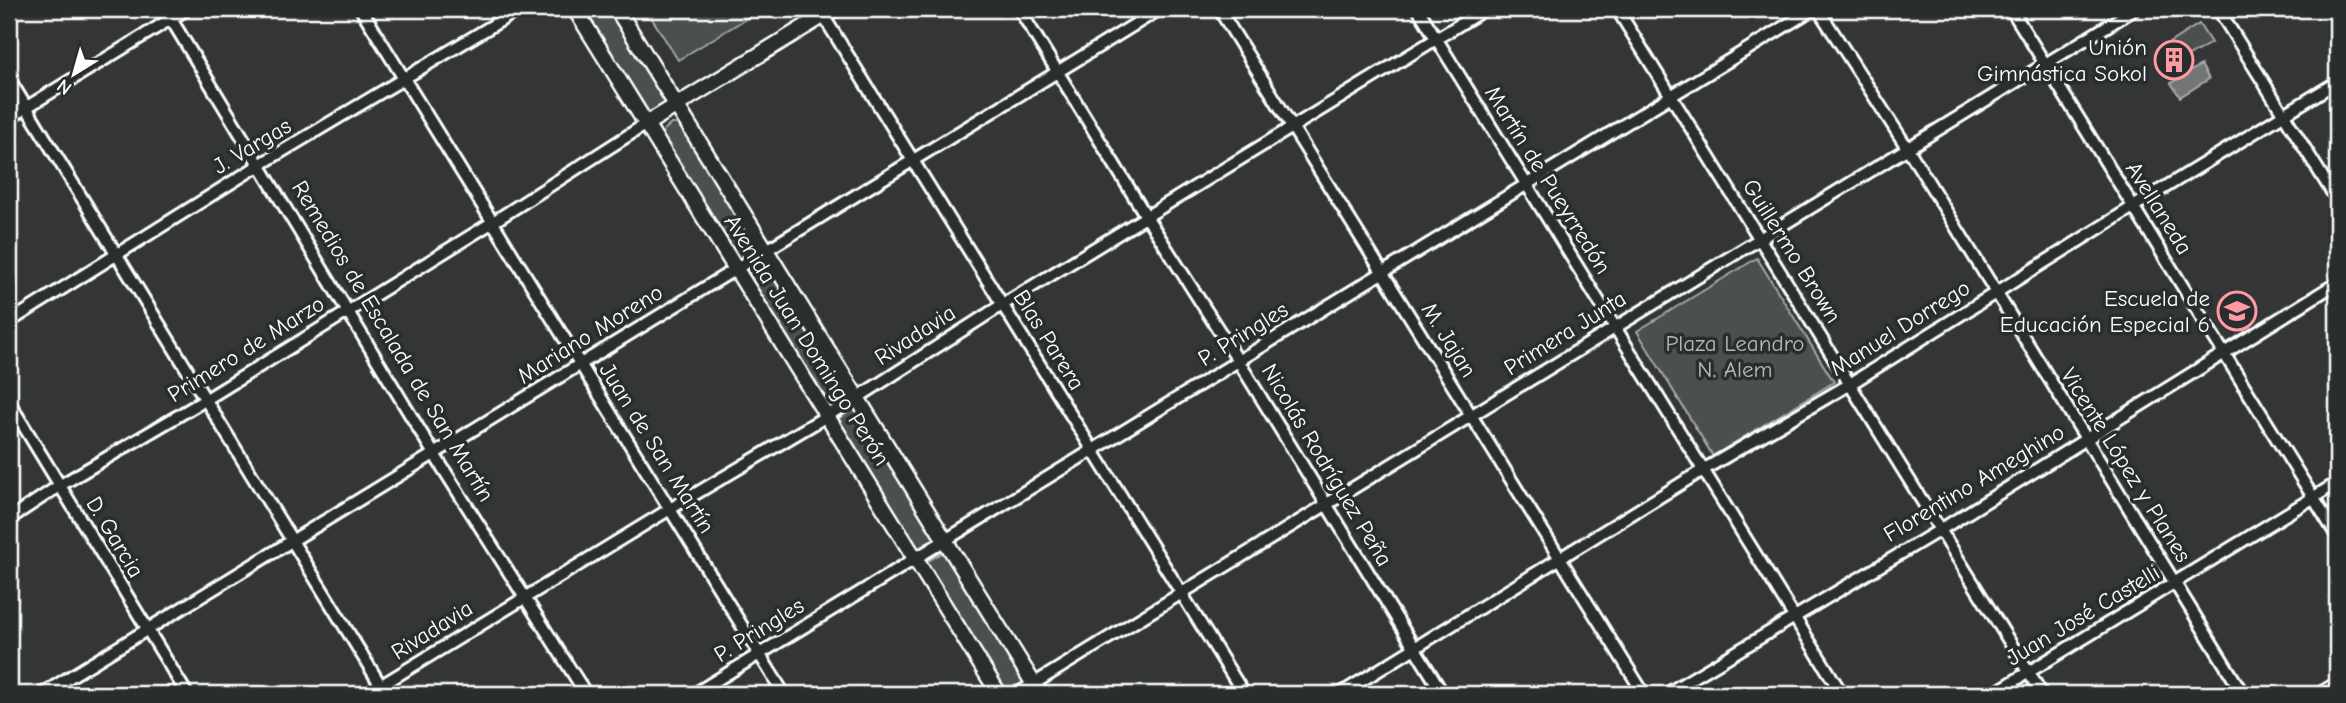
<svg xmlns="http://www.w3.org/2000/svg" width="2346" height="703" font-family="'Comic Neue',sans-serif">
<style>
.green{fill:#4c4f50;stroke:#a6a7a8;stroke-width:2}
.water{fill:#737576;stroke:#abacad;stroke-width:2}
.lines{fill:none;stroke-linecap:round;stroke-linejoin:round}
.minor-casing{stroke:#fff;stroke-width:16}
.secondary-casing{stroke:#fff;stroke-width:19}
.minor{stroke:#2a2d2e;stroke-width:10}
.secondary{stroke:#2a2d2e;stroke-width:14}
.labels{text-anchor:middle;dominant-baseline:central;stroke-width:7;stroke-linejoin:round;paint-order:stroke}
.poi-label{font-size:23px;fill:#fff;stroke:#2a2d2e;text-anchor:end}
.street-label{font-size:23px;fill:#fff;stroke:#2a2d2e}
.park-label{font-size:23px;fill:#b7b9b9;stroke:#2a2d2e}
</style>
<rect width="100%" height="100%" fill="#333536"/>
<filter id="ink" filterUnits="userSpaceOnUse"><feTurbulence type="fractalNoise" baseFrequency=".0143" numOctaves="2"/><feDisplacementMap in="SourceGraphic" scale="14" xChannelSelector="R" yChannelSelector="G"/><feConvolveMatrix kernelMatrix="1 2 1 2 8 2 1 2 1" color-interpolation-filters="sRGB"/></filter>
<g filter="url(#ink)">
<g class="green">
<polygon points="580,9 610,9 666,101 665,108 651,117 641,107"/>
<polygon points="646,9 762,9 678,60"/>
<polygon points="2199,24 2211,43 2177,63 2166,45"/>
<polygon points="671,124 682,124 759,251 739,264 662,138 664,130"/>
<polygon points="1757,258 1834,382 1713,456 1637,331"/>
<polygon points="768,262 851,396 829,410 746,275"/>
<polygon points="858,407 939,540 917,553 836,420"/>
<polygon points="947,550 1028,684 1012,694 1006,694 925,563"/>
</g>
<polygon class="water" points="2201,65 2209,79 2180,97 2171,83"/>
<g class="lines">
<defs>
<g id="minor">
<polyline points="165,9 434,454 586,694"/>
<polyline points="361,9 784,694"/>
<polyline points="819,9 1244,694"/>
<polyline points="1019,9 1146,216 1239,362 1443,694"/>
<polyline points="1219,9 1644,694"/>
<polyline points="1418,9 1842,694"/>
<polyline points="1617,9 2042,694"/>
<polyline points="1818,9 1908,149 2243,694"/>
<polyline points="2011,9 2337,536"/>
<polyline points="2218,9 2337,200"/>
<polyline points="9,79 386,694"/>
<polyline points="9,118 187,9"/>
<polyline points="9,322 261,164 520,9"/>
<polyline points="9,402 187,694"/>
<polyline points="9,519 59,486 205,400 493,222 646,124"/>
<polyline points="42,694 1160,9"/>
<polyline points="367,694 670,509 857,398 1002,305 1485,9"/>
<polyline points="694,694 1813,9"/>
<polyline points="1017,694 2135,9"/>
<polyline points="1340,694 1703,470 1850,384 2133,207 2337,82"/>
<polyline points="1666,694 1940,530 2337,283"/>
<polyline points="1993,694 2337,483"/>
</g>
<g id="secondary">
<polyline points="575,9 999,694"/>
<polyline points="617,9 1040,694"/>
<polyline points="646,124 834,9"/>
<polyline points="2322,694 2337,685"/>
</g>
</defs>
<use href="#minor" class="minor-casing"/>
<use href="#secondary" class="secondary-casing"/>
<use href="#minor" class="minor"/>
<use href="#secondary" class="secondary"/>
</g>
</g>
<defs>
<symbol id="building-ring" viewBox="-11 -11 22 22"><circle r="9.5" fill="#2a2d2e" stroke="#ff9aa2" stroke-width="1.5"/><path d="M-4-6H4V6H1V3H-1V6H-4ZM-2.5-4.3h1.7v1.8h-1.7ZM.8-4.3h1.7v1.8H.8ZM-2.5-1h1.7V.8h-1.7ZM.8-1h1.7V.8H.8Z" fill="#ff9aa2"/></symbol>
<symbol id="school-ring" viewBox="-11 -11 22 22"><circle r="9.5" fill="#2a2d2e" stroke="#ff9aa2" stroke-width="1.5"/><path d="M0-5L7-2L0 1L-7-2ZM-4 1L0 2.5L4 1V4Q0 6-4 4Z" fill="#ff9aa2"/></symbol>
</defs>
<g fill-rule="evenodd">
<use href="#building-ring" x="2152" y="38" width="44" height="44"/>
<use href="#school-ring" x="2215" y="289" width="44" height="44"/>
</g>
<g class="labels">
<g class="poi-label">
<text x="2147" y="47">Unión<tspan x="2147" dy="26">Gimnástica Sokol</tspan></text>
<text x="2210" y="298">Escuela de<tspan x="2210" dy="26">Educación Especial 6</tspan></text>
</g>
<g class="street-label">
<text transform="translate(252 146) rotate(-31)">J. Vargas</text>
<text transform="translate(1548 180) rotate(58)">Martín de Pueyrredón</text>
<text transform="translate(2159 208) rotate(58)">Avellaneda</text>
<text transform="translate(1792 251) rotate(58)">Guillermo Brown</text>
<text transform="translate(1900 328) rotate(-32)">Manuel Dorrego</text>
<text transform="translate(1565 333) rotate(-32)">Primera Junta</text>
<text transform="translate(590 334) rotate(-32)">Mariano Moreno</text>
<text transform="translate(1243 334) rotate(-32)">P. Pringles</text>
<text transform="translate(915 335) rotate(-33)">Rivadavia</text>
<text transform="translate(807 340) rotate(58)">Avenida Juan Domingo Perón</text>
<text transform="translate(1049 340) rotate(58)">Blas Parera</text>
<text transform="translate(1449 340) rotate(58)">M. Jajan</text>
<text transform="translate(393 341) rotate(59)">Remedios de Escalada de San Martín</text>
<text transform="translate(246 349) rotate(-32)">Primero de Marzo</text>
<text transform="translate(657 448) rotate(58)">Juan de San Martín</text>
<text transform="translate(1327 465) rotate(59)">Nicolás Rodríguez Peña</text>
<text transform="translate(2126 465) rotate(58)">Vicente López y Planes</text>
<text transform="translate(1974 483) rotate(-31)">Florentino Ameghino</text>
<text transform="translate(115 537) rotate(59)">D. Garcia</text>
<text transform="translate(2083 615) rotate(-31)">Juan José Castelli</text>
<text transform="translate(432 630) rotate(-32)">Rivadavia</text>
<text transform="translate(759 630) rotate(-32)">P. Pringles</text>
</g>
<g class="park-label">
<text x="1735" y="343">Plaza Leandro<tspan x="1735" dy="26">N. Alem</tspan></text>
</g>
</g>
<rect width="2346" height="703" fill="none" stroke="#2a2d2e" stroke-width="35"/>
<rect x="18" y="18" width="2311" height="668" fill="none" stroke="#fff" stroke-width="2.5" filter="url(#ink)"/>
<g transform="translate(74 74) rotate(217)" stroke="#2a2d2e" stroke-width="5" paint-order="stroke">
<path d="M0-5L12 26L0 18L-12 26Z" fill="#ffffff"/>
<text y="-10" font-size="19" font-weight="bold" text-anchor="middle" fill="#ffffff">N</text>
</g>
</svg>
